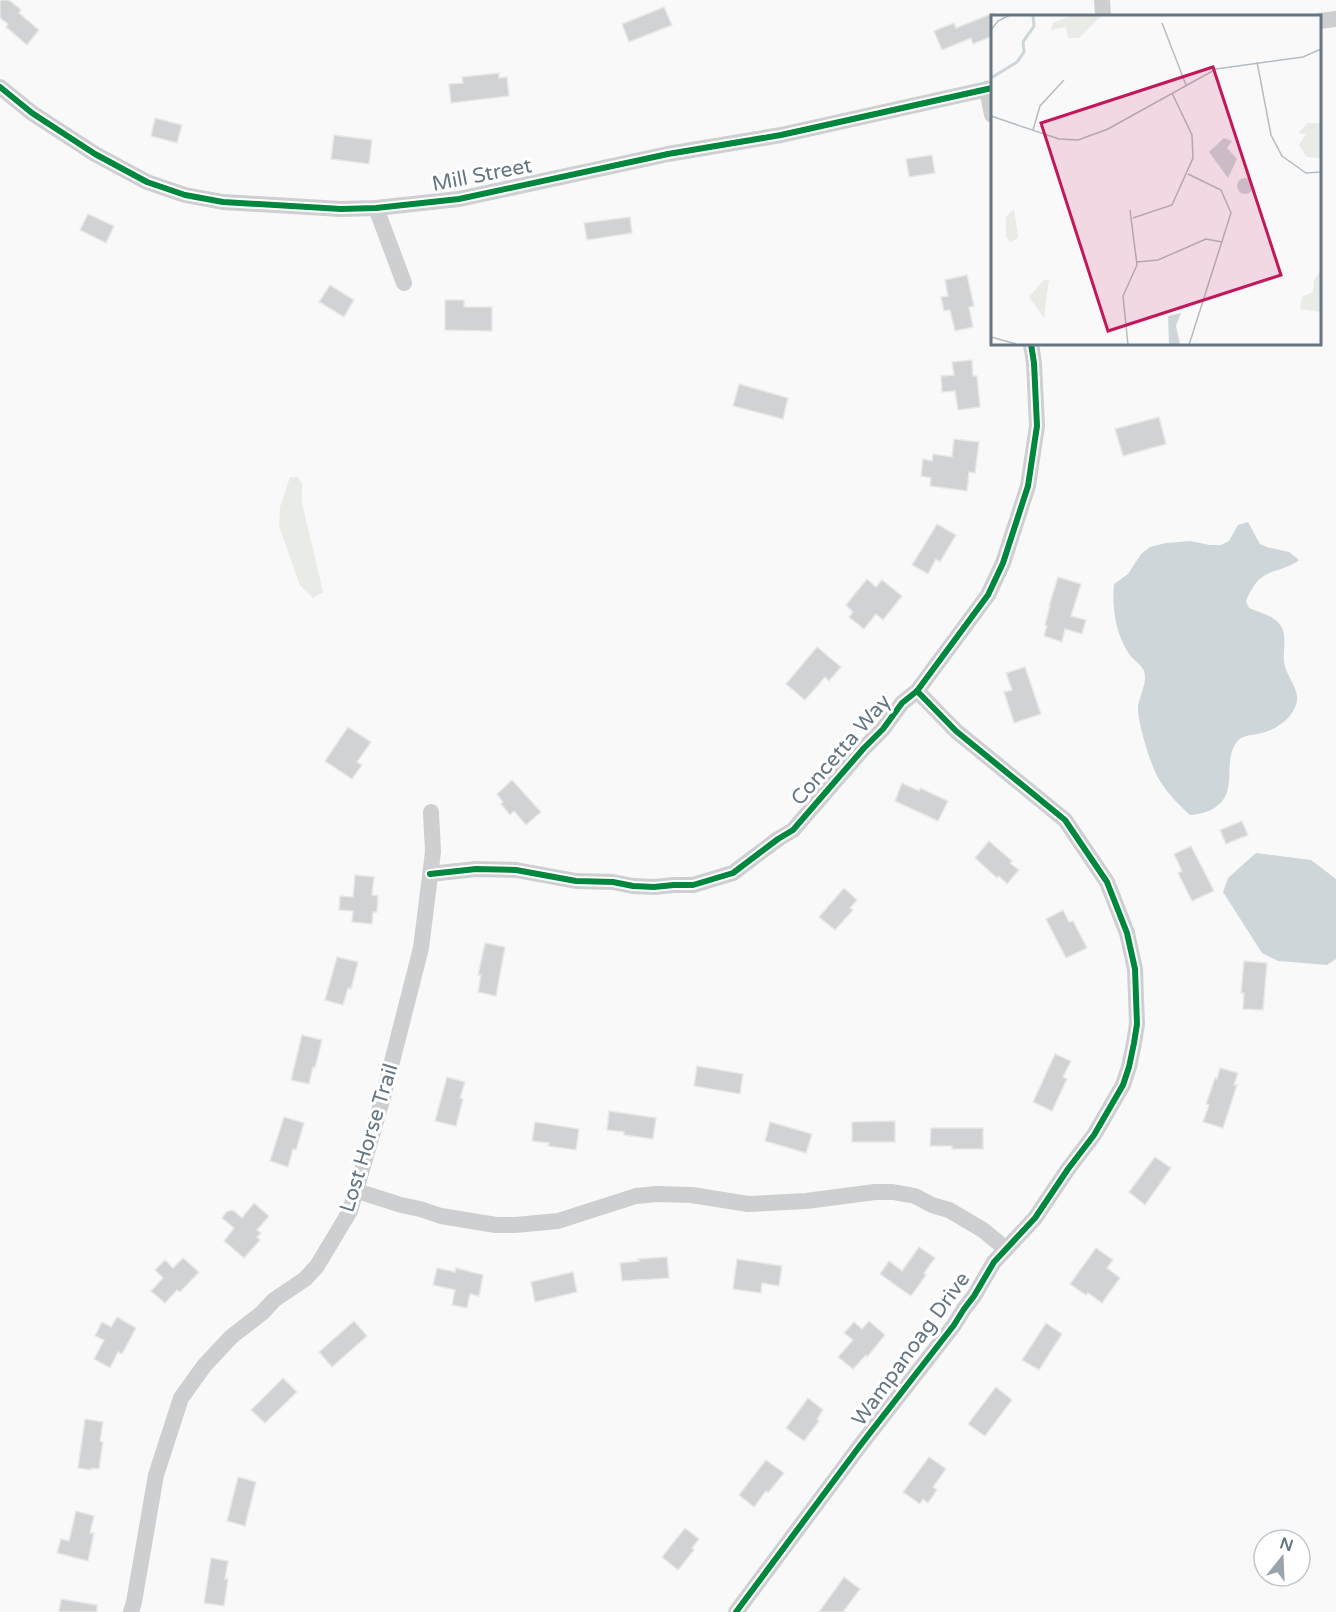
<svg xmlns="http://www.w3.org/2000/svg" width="1336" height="1612" font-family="'Varela Round',sans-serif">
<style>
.green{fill:#e8ebe6}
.water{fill:#ced6d9}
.building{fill:#d0d2d3;stroke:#e8e8e8;stroke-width:1.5}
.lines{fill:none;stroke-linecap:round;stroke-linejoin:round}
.minor{stroke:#cecfd0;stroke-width:16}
.cycleway-casing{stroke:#fff;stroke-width:10}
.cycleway{stroke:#00873e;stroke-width:6}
.labels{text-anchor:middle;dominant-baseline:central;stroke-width:6;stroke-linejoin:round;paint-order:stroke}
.street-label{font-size:21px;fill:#657683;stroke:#fff}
.inset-river{fill:none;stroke:#ced6d9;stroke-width:3}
.inset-road{fill:none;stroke:#b5bdc3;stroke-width:1.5}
.view{fill:#c2185b;fill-opacity:0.15;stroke:#c2185b;stroke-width:3}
.inset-edge{fill:none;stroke:#657683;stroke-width:3}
</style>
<rect width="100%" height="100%" fill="#f9f9f9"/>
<polygon class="green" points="290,477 298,477 302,483 302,503 323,592 313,598 300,585 279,526 280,507"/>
<g class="water">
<path d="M1248,522L1260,544L1267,547L1289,552L1299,560C1293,565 1288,566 1281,569C1260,575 1255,581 1246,601L1249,608C1260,613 1274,615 1281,626C1287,635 1283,651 1284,662C1286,675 1296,685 1297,696C1298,704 1293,712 1289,717C1282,725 1271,731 1261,733C1252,736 1242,734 1236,743C1226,758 1232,776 1227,792C1222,808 1205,814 1190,815C1179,805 1168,794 1160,781C1152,770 1137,721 1138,707C1139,696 1148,683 1144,671C1142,665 1133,660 1129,654C1115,632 1112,608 1114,584L1128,574L1141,554L1150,547L1166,543L1190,541L1210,545H1221L1229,541L1238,525Z"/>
<polygon points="1256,853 1311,860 1336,879 1336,959 1327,965 1278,961 1262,953 1223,892 1228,878"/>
</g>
<g class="building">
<polygon points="0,0 9,0 21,10 19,13 39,30 27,45 6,27 8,24 0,18"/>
<polygon points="664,7 672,25 629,42 622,24"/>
<polygon points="993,13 993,36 973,44 971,38 942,50 934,31 954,23 956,28"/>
<polygon points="499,73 499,78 507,77 509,96 451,103 449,84 463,83 462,77"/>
<polygon points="155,118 182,125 177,143 151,136"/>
<polygon points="334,135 372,140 369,164 331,159"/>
<polygon points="932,155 935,173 909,177 906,159"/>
<polygon points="88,214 114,226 106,243 80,230"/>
<polygon points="630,217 632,233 587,240 584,223"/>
<polygon points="967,275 974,306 969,307 973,327 955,331 950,310 944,311 941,297 948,296 945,280"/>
<polygon points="330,285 354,300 344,317 319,302"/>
<polygon points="445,300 464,300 464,307 492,307 492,331 445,330"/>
<polygon points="972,360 973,376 977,376 980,407 958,410 955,391 942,392 941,376 954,375 952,362"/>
<polygon points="739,384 788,398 783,419 733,406"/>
<polygon points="1159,417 1166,444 1123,456 1115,429"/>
<polygon points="954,439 979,442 975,473 969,472 967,491 930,486 931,478 921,476 923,459 932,461 933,454 952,457"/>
<polygon points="937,524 956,535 940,562 936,559 928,574 912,565"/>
<polygon points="1058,577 1081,584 1071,616 1086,620 1082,634 1065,629 1062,642 1044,636 1047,626 1045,625 1050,606 1049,606"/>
<polygon points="867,579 876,587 882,580 902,596 883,620 876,614 864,629 849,617 853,612 846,605"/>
<polygon points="817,647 841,667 829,681 825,677 805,700 786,684"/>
<polygon points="1025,667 1041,714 1014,723 1004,692 1012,690 1006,673"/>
<polygon points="348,727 371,742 357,762 362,765 352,779 325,761"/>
<polygon points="512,780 541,812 526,825 514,811 510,815 501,804 503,802 497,794"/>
<polygon points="902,783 919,791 920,788 948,801 938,821 895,801"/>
<polygon points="1242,821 1248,835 1226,844 1220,830"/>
<polygon points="989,841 1012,861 1010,863 1019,870 1007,884 999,876 997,878 975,858"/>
<polygon points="1191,846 1214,891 1192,901 1178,873 1182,871 1174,854"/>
<polygon points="355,875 374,877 372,895 378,896 377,912 373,912 372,924 352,922 353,911 339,910 340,896 353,897"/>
<polygon points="844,888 857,900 850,908 853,910 835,930 819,917"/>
<polygon points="1063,910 1069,922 1073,921 1087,948 1066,958 1046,919"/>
<polygon points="485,943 505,947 496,996 478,992 481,975 478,975"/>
<polygon points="337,957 358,962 351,989 348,988 343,1005 325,1000"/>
<polygon points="1244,961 1267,963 1263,1010 1243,1009 1244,993 1241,993"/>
<polygon points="302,1035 322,1040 315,1068 313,1067 309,1084 291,1080"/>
<polygon points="1055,1054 1071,1061 1063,1077 1067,1079 1052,1111 1033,1102"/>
<polygon points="697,1066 743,1074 740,1094 694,1086"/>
<polygon points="1220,1068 1238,1073 1234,1085 1237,1085 1223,1128 1203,1122 1209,1105 1206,1104 1215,1078 1217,1079"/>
<polygon points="447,1077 465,1082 460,1098 463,1099 456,1126 435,1121"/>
<polygon points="609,1111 656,1118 653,1139 624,1135 624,1132 607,1130"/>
<polygon points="284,1117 304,1123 296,1150 293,1149 288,1167 270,1161"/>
<polygon points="895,1121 895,1142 852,1142 852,1122"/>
<polygon points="535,1122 579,1129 576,1150 548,1146 549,1143 532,1141"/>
<polygon points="770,1122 812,1134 806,1153 765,1141"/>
<polygon points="931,1128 983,1128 983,1149 952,1149 952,1146 930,1146"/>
<polygon points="1155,1157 1171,1168 1145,1205 1129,1192"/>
<polygon points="254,1203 269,1216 257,1230 261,1233 257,1237 260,1240 244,1258 224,1241 234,1228 222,1218 226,1212 231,1210 234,1211 242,1218"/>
<polygon points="919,1247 935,1258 924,1273 926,1275 911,1296 880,1274 889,1261 902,1271"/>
<polygon points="1096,1248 1113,1260 1107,1268 1120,1278 1102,1303 1088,1293 1086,1295 1070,1284"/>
<polygon points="667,1257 669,1278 622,1281 620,1263 639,1261 638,1259"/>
<polygon points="183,1258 199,1272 180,1292 177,1290 165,1303 151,1291 163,1278 155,1270 165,1260 173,1268"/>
<polygon points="737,1259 782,1266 779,1286 762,1283 761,1293 733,1289"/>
<polygon points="437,1268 455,1272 456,1268 483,1275 479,1296 470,1294 467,1308 452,1305 455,1290 433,1285"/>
<polygon points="573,1272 577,1292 535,1302 531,1282"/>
<polygon points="117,1317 136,1328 122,1354 118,1352 110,1368 94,1359 104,1340 95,1336 102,1322 111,1327"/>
<polygon points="354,1321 367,1336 332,1367 319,1352"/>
<polygon points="869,1321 885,1335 867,1357 866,1355 853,1369 838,1357 853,1340 844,1333 854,1322 862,1329"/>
<polygon points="1046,1323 1062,1334 1039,1370 1022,1360"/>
<polygon points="283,1378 297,1392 265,1423 251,1410"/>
<polygon points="996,1387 1012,1400 985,1436 968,1424"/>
<polygon points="808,1398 823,1410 817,1419 819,1421 804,1441 786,1428"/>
<polygon points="85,1419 103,1422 100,1441 103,1442 99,1469 91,1468 91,1470 78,1468"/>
<polygon points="929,1457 946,1469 933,1487 937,1490 928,1503 923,1499 920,1504 903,1492"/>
<polygon points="766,1460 784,1473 768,1493 766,1491 754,1507 739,1495"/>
<polygon points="238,1477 256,1482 245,1526 227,1521"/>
<polygon points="76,1511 94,1516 90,1533 94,1533 88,1561 57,1553 61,1539 69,1541"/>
<polygon points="685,1528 699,1539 692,1548 694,1550 678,1570 662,1557"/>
<polygon points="211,1558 228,1561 225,1579 228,1579 224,1606 204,1603"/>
<polygon points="844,1577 860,1589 843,1612 819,1612"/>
<polygon points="61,1599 97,1605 97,1612 59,1612"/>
</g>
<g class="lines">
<g class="minor">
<polyline points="1102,0 1103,16"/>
<polyline points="1320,21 1336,19"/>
<polyline points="0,87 32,113 95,154 147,182 185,195 223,202 341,209 376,208 459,199 668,154 781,135 992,88"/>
<polyline points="987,89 992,115"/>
<polyline points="376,208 404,283"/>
<polyline points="430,874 476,869 516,870 576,881 613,882 633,886 654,887 674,885 693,885 733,873 778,839 793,830 864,748 883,729 902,703 917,691 988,595 1003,563 1028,486 1037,426 1034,363 1031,344"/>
<polyline points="357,1191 401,1205 420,1209 441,1216 496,1225 515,1225 558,1221 636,1196 656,1194 692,1195 748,1204 806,1201 875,1192 893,1192 915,1196 932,1205 949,1210 983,1230 1006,1249"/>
<polyline points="131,1612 134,1602 156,1475 181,1398 204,1366 231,1337 262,1313 274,1300 305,1279 317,1266 350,1211 383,1097 421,948 433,852 431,812"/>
<polyline points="736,1612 859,1447 954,1325 964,1309 974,1296 994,1262 1035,1218 1068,1169 1094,1135 1123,1085 1129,1067 1134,1043 1137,1024 1135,969 1127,933 1107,882 1065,820 956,731 917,691"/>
</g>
<defs>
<g id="cycleway">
<polyline points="0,87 32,113 95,154 147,182 185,195 223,202 341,209 376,208 459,199 668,154 781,135 992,88"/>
<polyline points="430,874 476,869 516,870 576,881 613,882 633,886 654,887 674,885 693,885 733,873 778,839 793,830 864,748 883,729 902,703 917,691 988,595 1003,563 1028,486 1037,426 1034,363 1031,344"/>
<polyline points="736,1612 859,1447 954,1325 964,1309 974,1296 994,1262 1035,1218 1068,1169 1094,1135 1123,1085 1129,1067 1134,1043 1137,1024 1135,969 1127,933 1107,882 1065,820 956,731 917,691"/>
</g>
</defs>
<use href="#cycleway" class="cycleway-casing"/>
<use href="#cycleway" class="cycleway"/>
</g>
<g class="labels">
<g class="street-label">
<text transform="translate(482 175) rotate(-11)">Mill Street</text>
<text transform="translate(841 750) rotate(-49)">Concetta Way</text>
<text transform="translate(369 1138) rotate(-73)">Lost Horse Trail</text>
<text transform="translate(911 1349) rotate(-54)">Wampanoag Drive</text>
</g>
</g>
<g transform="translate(991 15)">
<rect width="330" height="330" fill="#f9f9f9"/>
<path d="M82,0H111L88,23H77L75,12L60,15L62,8ZM317,108H329L330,143L316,142L308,130L315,119L307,118ZM23,194L27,223L19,227L15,222V202ZM330,255V297L309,294L311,282L322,277L323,265ZM53,265H58L53,303L38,282Z" fill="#e8ebe6"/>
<path d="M233,123L241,126L236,133L246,144L237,163L218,137ZM246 171a8 8 0 1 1 16 0a8 8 0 1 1-16 0ZM190,298L185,311L189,329L178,330L177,301Z" fill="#ced6d9"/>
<path class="inset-river" d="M0,63L26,47L33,37L32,27L43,11L42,0"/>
<path class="inset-road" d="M171,8L195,70M0,15L7,6L19,0M266,47L280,120L291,141L315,158L330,157M0,101L68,124L87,125L117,114L225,54L312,42L330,34M42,115L49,91L73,65M197,159L230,175L240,198L198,330M142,203L181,190L202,143L201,120L181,78M146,247L167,245L215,224L231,227M0,322L25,329M137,330L132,281L146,250L139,195"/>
<path class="view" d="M222,52L290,260L117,316L50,108Z"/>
<rect width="330" height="330" class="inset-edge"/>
</g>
<g transform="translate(1282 1558) rotate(18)"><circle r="28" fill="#ffffff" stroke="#c1c8cd" stroke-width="1.5"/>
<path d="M0-4.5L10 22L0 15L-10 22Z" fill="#99a4ac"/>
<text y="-9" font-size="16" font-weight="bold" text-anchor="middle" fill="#657683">N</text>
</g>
</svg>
